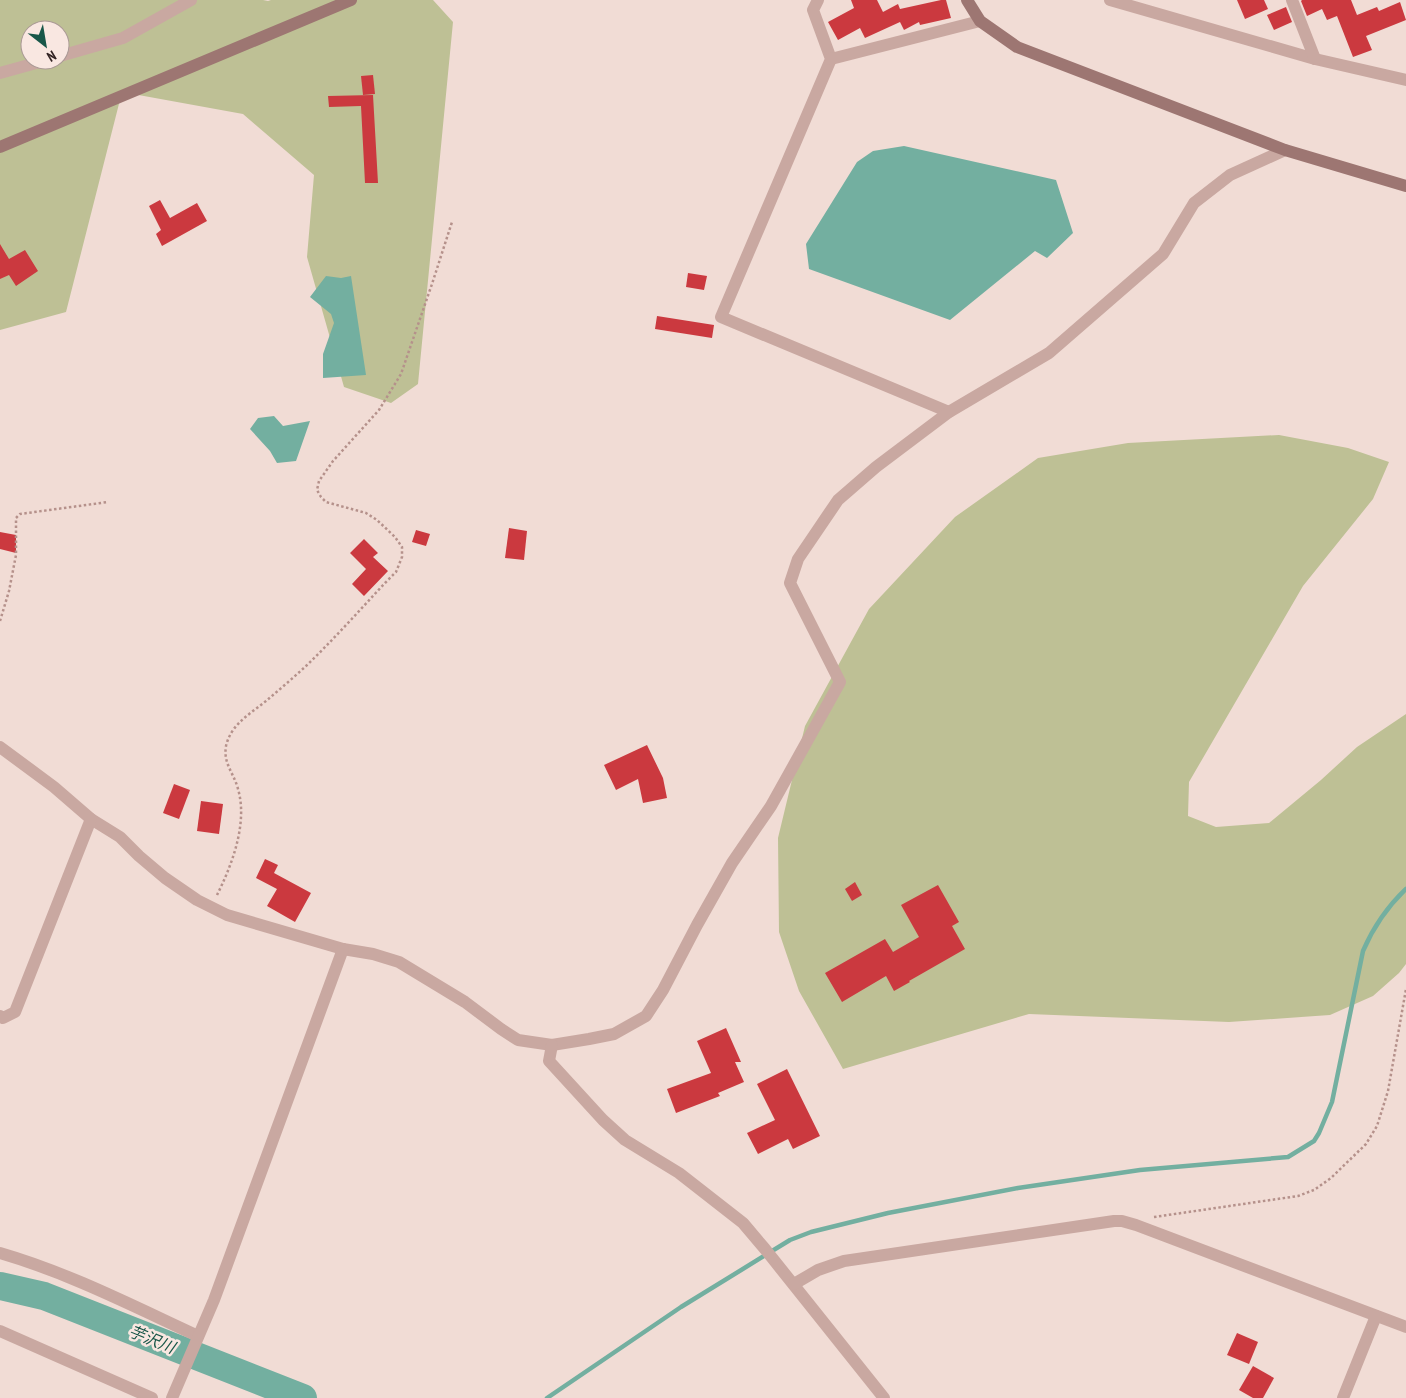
<svg xmlns="http://www.w3.org/2000/svg" width="1406" height="1398" font-family="'PT Sans Narrow','Noto Sans JP',sans-serif">
<style>
.green{fill:#bec095;fill-rule:evenodd}
.water{fill:#73afa0}
.lines{fill:none;stroke-linecap:round;stroke-linejoin:round}
.stream{stroke:#73afa0;stroke-width:4.5}
.river{stroke:#73afa0;stroke-width:28}
.building{fill:#cb393f}
.path{stroke:#b5918b;stroke-width:2.5;stroke-dasharray:2.5 2.5;stroke-linecap:butt}
.street{stroke:#c9a8a1;stroke-width:12}
.secondary{stroke:#9d7672;stroke-width:12}
.labels{text-anchor:middle;dominant-baseline:central;stroke-width:5;stroke-linejoin:round;paint-order:stroke}
.water-label{font-size:16px;font-style:italic;fill:#185648;stroke:#f9e7e1}
</style>
<rect width="100%" height="100%" fill="#f1dcd5"/>
<g class="green">
<path d="M0,0H263L268,1L271,0H433L453,22L418,384L391,403L344,387L307,257L314,175L243,114L122,92L66,312L0,330ZM30,30H60V60H30Z"/>
<polygon points="1279,435 1348,448 1389,462 1373,499 1303,586 1189,782 1188,816 1216,827 1269,823 1321,780 1357,747 1406,714 1406,964 1399,973 1373,996 1330,1015 1229,1022 1029,1014 843,1069 799,991 779,932 778,838 805,726 869,609 955,517 1038,458 1128,443"/>
</g>
<g class="water">
<polygon points="904,146 1056,180 1073,233 1047,258 1035,251 950,320 809,269 806,244 857,162 873,151"/>
<polygon points="326,276 341,278 351,276 366,375 323,378 323,354 334,323 331,314 310,297"/>
<polygon points="274,416 283,426 310,421 296,461 277,463 270,451 250,429 258,418"/>
</g>
<g class="lines">
<path class="stream" d="M547,1398L681,1307L790,1240L811,1232L888,1213L1018,1188L1140,1170L1288,1157L1314,1141L1319,1133L1332,1102L1363,951C1373,928 1387,907 1406,889"/>
<polyline class="river" points="0,1286 44,1296 303,1398"/>
</g>
<g class="building">
<polygon points="851,0 877,0 883,12 898,4 900,9 941,0 946,0 951,18 920,25 919,22 904,30 900,22 865,38 860,28 838,40 828,22 854,8"/>
<polygon points="1237,0 1264,0 1268,9 1245,19"/>
<polygon points="1302,0 1351,0 1357,15 1377,7 1379,11 1400,2 1406,20 1366,36 1372,50 1353,57 1337,16 1327,20 1322,9 1307,16 1301,1"/>
<polygon points="1286,7 1292,22 1274,30 1267,15"/>
<polygon points="373,75 375,94 363,95 361,76"/>
<polygon points="373,95 378,183 365,183 361,106 329,107 328,96"/>
<polygon points="160,200 170,218 197,203 207,221 162,246 156,234 161,230 149,206"/>
<polygon points="0,244 9,259 25,250 38,271 16,286 9,275 0,279"/>
<polygon points="688,273 707,276 704,290 686,287"/>
<polygon points="657,316 714,325 712,338 655,329"/>
<polygon points="509,528 527,531 524,560 505,558"/>
<polygon points="416,530 430,534 426,546 412,542"/>
<polygon points="0,532 16,535 16,553 0,549"/>
<polygon points="364,539 378,553 373,557 388,571 364,596 352,584 366,569 350,553"/>
<polygon points="647,745 663,778 667,798 643,803 638,779 616,790 604,765"/>
<polygon points="174,784 190,790 179,819 163,813"/>
<polygon points="201,801 223,804 219,834 197,831"/>
<polygon points="265,859 278,865 274,873 311,893 295,922 267,906 277,889 256,878"/>
<polygon points="855,882 862,895 852,901 845,889"/>
<polygon points="938,885 959,922 952,926 965,949 909,981 910,982 894,991 886,976 842,1002 825,973 885,939 893,952 919,937 901,905"/>
<polygon points="726,1028 741,1062 735,1062 744,1082 718,1093 720,1096 676,1113 667,1089 711,1073 697,1041"/>
<polygon points="787,1069 820,1136 793,1149 788,1139 758,1154 747,1133 775,1120 757,1084"/>
<polygon points="1237,1333 1258,1342 1249,1364 1227,1355"/>
<polygon points="1253,1366 1274,1378 1263,1398 1253,1398 1239,1390"/>
</g>
<g class="lines">
<g class="path">
<polyline points="0,621 9,591 16,555 16,518 20,514 108,502"/>
<path d="M217,895C232,865 248,823 238,789C234,773 223,764 226,746C228,737 233,729 239,723C247,715 257,708 266,701C279,690 293,678 306,666C333,640 359,611 385,583L396,572L402,557V547L395,537L377,520L366,513L326,502L321,497L317,490L319,481L333,461L379,410L401,374L432,284L452,222"/>
<polyline points="1154,1217 1298,1196 1314,1190 1331,1178 1366,1144 1377,1126 1388,1091 1406,989"/>
</g>
<g class="street">
<polyline points="818,0 813,10 831,59 721,317 949,412"/>
<polyline points="1110,0 1315,59 1406,80"/>
<polyline points="1292,0 1315,59"/>
<polyline points="60,56 123,38 191,0"/>
<polyline points="831,59 980,21"/>
<polyline points="0,73 47,60"/>
<polyline points="0,747 54,787 91,819 120,837 139,856 165,878 197,900 227,915 343,949 373,954 399,962 465,1002 501,1029 518,1040 552,1045 589,1039 614,1034 646,1016 663,990 697,925 732,863 771,806 840,682 790,583 798,559 838,500 876,467 949,412 1049,353 1163,254 1194,203 1230,175 1285,150"/>
<polyline points="0,1016 3,1018 15,1012 91,819"/>
<polyline points="552,1045 549,1061 603,1120 625,1140 679,1173 743,1223 765,1249 884,1398"/>
<path d="M0,1253C69,1273 133,1306 198,1336"/>
<polyline points="794,1284 818,1270 844,1261 1114,1221 1122,1221 1136,1225 1406,1327"/>
<polyline points="0,1331 152,1398"/>
<polyline points="172,1398 214,1300 343,949"/>
<polyline points="1343,1398 1376,1316"/>
</g>
<g class="secondary">
<polyline points="967,0 980,21 1017,47 1285,150 1406,186"/>
<polyline points="0,147 351,0"/>
</g>
</g>
<g class="labels">
<g class="water-label">
<text transform="translate(152 1339) rotate(22)">芋沢川</text>
</g>
</g>
<g transform="translate(45 45) rotate(149)"><circle r="24" fill="#f9e7e1" stroke="#aa9995"/>
<path d="M0-4L9 19L0 12L-9 19Z" fill="#185648"/>
<text y="-8" font-size="14" font-weight="bold" text-anchor="middle" fill="#332424">N</text>
</g>
</svg>
